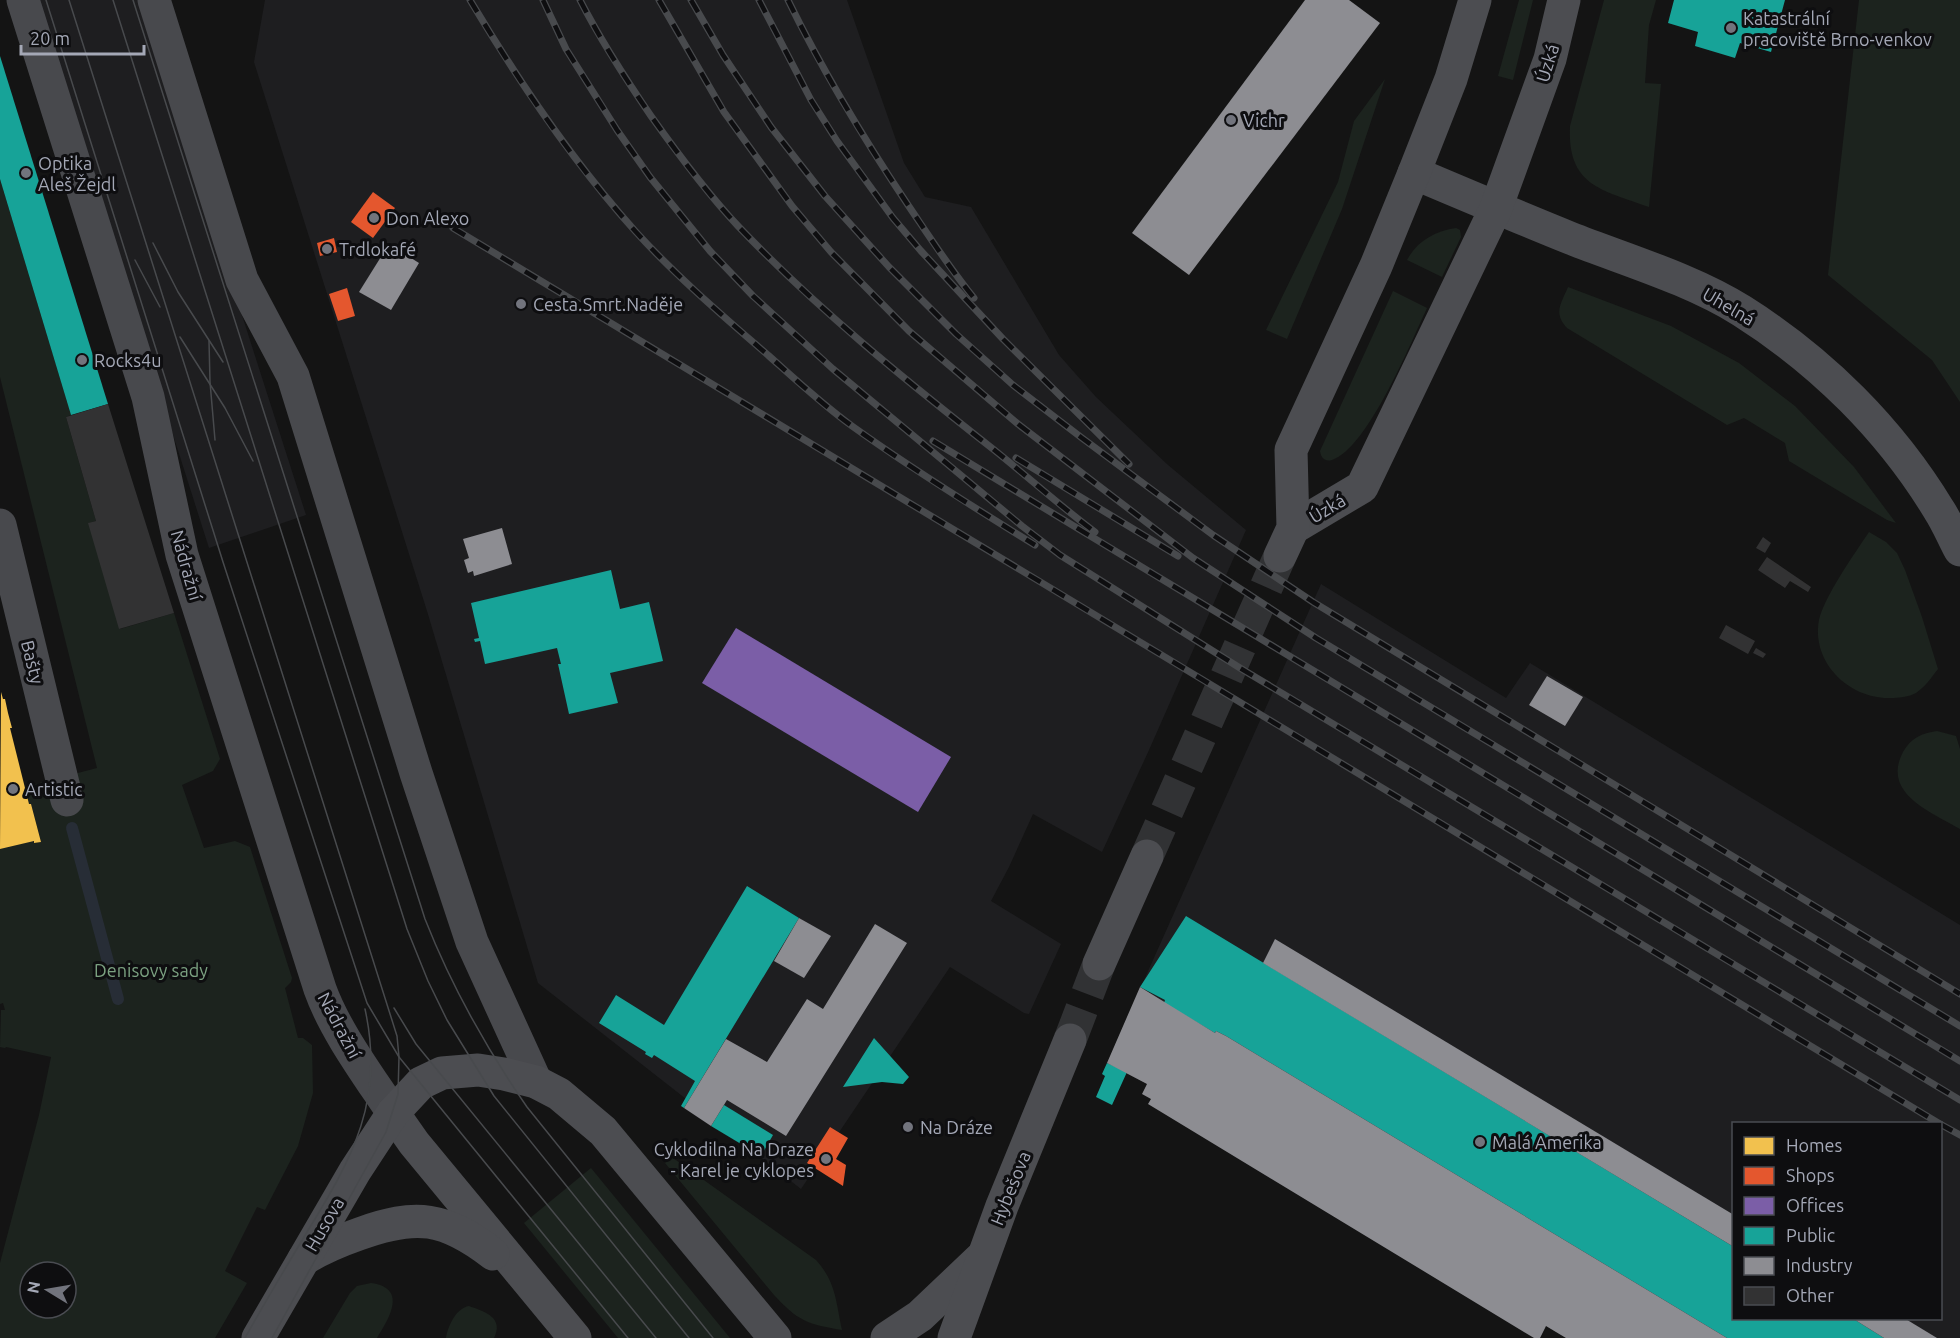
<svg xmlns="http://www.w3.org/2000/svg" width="1960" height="1338" font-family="Ubuntu,sans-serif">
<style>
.built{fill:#1e1e20;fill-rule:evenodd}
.green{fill:#1c231e;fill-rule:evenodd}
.homes{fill:#f2c14e}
.shops{fill:#e4572e}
.offices{fill:#7b5ea7}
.public{fill:#17a398}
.industry{fill:#8d8d92}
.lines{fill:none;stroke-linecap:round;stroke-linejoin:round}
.stream{stroke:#272d36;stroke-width:12}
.building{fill:#323233}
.secondary-tunnel{stroke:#313234;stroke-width:33;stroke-dasharray:33 16;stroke-linecap:butt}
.street{stroke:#48494d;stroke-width:33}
.secondary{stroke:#4c4d51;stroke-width:33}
.tram{stroke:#484a4d;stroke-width:1.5}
.rail-casing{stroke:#484a4d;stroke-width:7}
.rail{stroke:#0e0e10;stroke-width:4.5;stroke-dasharray:14;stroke-linecap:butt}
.poi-dot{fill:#72747d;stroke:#0e0e10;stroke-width:2}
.labels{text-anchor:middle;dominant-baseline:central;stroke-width:6;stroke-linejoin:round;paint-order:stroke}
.poi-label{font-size:18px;fill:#a4a8b6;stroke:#0e0e10;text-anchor:start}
.street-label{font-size:18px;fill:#a4a8b6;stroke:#0e0e10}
.park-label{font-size:18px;fill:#7ba181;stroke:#0e0e10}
</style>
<rect width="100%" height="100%" fill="#141414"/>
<g class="built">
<polygon points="35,0 141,0 306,515 209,548"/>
<polygon points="265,0 847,0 904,163 925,197 971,207 1059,355 1096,397 1168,465 1246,530 1149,750 1102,852 1033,814 1009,867 991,901 1061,944 1029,1014 1024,1013 950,967 801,1189 538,983 427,611 254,62"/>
<path d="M1321,584L1506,698L1530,663L1960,925V1338H1566L1147,1084L1107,1063ZM1734,1124H1940V1318H1734Z"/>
</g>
<g class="green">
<polygon points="1519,0 1533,0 1513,80 1498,76"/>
<path d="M1604,0H1656L1649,25L1645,83L1661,84L1649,207C1602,190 1567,186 1570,126Z"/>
<polygon points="1859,0 1960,0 1960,402 1932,360 1828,275"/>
<polygon points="1385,79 1342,209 1287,339 1266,330 1338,182 1354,121"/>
<path d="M0,179L71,415L66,417L96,521L89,523L120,629L174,613L220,759L213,771L182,785L204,848L235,841L250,847L292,978L291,982L285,988L298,1038H303L312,1045L313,1093L298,1146L265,1210L257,1207L225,1271L247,1283L215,1338H0V1263L39,1115L51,1057L6,1047L5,1048L0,1047L1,1010H5L3,1003L0,1004V849L33,841L34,843L41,842L31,804H29L24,787L97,768L0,377ZM30,1272H66V1308H30Z"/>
<path d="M1456,228L1460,230L1461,237L1442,277L1407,260C1417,241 1435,231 1456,228Z"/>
<path d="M1568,287L1671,326L1739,363L1795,406L1854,467L1896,523L1887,520L1789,461L1785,443L1744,418L1727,425L1567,328C1553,313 1561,304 1568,287Z"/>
<path d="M1393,291L1427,308C1411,342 1368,448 1332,460C1325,462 1321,458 1320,451Z"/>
<path d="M1869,532L1886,542L1897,553L1905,570L1922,617L1938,669C1931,678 1926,686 1916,693C1909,697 1898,698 1890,698C1849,699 1811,662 1819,620C1824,597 1855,553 1869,532Z"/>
<path d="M1937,731L1956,736L1960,749V829C1932,812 1881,794 1903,752C1911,738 1922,733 1937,731Z"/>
<path d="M673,1158L816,1260C836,1282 836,1302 842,1330C807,1324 798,1321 774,1295L665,1163Z"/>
<polygon points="591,1168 730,1338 618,1338 524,1223"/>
<path d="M371,1283C409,1288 388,1320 377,1338H323L350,1293L357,1286Z"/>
<path d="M469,1306C486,1312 504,1318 494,1338H446C448,1326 456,1308 469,1306Z"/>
</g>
<polygon class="homes" points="1,692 3,699 5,699 8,713 12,728 10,728 29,804 31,804 41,842 34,843 34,841 0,849"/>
<g class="shops">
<polygon points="373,192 395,208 373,238 351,222"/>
<polygon points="334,238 337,252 320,256 317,243"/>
<polygon points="347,288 355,316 338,321 329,294"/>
<polygon points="830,1127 848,1138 836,1159 846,1165 843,1186 807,1163"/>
</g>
<polygon class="offices" points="736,628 951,757 918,812 702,683"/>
<g class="public">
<polygon points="1674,0 1785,0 1771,52 1740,43 1735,58 1695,46 1698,32 1668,23"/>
<polygon points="0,56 108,404 71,415 0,179"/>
<polygon points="611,570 620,609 649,602 663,661 610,673 618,703 569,714 558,664 561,664 557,648 485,664 480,641 475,642 474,639 479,638 471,603"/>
<polygon points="747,886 799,918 684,1108 681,1106 695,1081 654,1055 652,1058 645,1054 646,1052 599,1023 616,995 664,1025"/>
<polygon points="1186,916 1734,1247 1734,1318 1852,1318 1884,1338 1727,1338 1226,1036 1216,1031 1215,1033 1164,1003 1165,1000 1140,987"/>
<polygon points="874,1038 909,1077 903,1084 882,1082 843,1087"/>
<polygon points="1107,1063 1127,1072 1112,1105 1096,1097 1105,1076 1102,1074"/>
<polygon points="724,1105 773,1135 761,1156 711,1126"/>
</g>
<g class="industry">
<polygon points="1305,0 1349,0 1380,23 1189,275 1132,233"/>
<polygon points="389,244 419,263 391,310 359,292"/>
<polygon points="502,528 512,564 474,576 473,571 468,573 464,560 469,558 463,539"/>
<polygon points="1547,676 1583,697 1565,726 1529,705"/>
<polygon points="799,918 831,936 804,978 774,961"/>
<polygon points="875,924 907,943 786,1136 727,1100 711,1126 684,1108 726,1039 767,1062 807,999 823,1009"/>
<polygon points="1275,939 1734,1215 1734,1247 1263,963"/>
<polygon points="1140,987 1215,1033 1216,1031 1226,1036 1727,1338 1566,1338 1546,1326 1540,1338 1534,1338 1148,1104 1151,1099 1142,1094 1147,1084 1107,1063"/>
<polygon points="1852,1318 1904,1318 1937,1338 1884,1338"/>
</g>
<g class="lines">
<polyline class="stream" points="72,828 118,999"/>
</g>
<g class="building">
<polygon points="108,404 174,613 119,629 88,523 96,521 66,417"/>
<polygon points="1763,537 1771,543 1765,553 1756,548"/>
<polygon points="1767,557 1811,587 1808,592 1790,581 1785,588 1758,570"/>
<polygon points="1726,625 1755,641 1748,654 1719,638"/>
<polygon points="1756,648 1766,654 1763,658 1753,653"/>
</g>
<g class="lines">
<g class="secondary-tunnel">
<polyline points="1147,856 1280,556"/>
<polyline points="1070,1040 1099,964"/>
</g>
<g class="street">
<path d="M23,0L148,397L182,555L320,989C335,1031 368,1075 393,1113"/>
<polyline points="154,0 242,280 293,376 416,773 472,942 536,1082"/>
<polyline points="0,525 67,800"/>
</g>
<g class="secondary">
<path d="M1414,173C1466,195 1518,217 1570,238C1626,260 1691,279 1742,311C1821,361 1890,429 1939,510C1947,522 1953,537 1960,550"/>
<polyline points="1293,528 1362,487 1496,208 1550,59 1564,0"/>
<polyline points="1280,556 1293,528 1291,450 1376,266 1414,173 1451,79 1475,0"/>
<polyline points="1099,964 1147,856"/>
<polyline points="393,1113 414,1143 575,1338"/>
<path d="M304,1259C322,1248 339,1241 359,1234C416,1213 445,1217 493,1254"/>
<polyline points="258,1338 355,1171 393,1113 421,1083 442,1073 478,1070 504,1074 536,1082 559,1094 603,1131 775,1338"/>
<polyline points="887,1338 920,1316 980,1259"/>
<polyline points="954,1338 1002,1206 1070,1040"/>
</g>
<g class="tram">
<polyline points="46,0 223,562 367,1003 399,1057 628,1338"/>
<polyline points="69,0 397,1036 399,1057 398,1094 386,1132 272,1338"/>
<polyline points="113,0 407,929 428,981 447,1020 494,1096 689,1338"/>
<path d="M133,0L425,919C451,985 486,1048 527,1107L713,1338"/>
<polyline points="153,243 178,292 223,362"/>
<polyline points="135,260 160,307"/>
<polyline points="180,337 225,408 253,461"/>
<polyline points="209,341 210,382 215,440"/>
<polyline points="394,1008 416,1044 656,1338"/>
<path d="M245,1338C265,1302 286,1267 307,1232C353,1157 385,1100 365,1009"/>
</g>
<defs>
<g id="rail">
<path d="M470,0C519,82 572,161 636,232C677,277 723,316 769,356C796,380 823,405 852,426C912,469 973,507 1035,545"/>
<polyline points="543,0 566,49 617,130 650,177 710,251 753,296 833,369 1022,526 1060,555 1240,668 1960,1100"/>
<path d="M580,0C601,41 625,78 651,116C678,154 706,192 738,226C816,308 904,379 993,449C1027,476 1060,506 1095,532"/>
<polyline points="659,0 724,112 792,206 831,252 909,331 1018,424 1193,558 1316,638 1960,1026"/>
<polyline points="691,0 723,55 771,127 825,196 889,267 956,334 1013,385 1082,438 1213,535 1313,602 1960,994"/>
<polyline points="759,0 811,100 837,141 893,218 921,251 1003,339 1129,464"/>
<path d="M788,0C823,72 864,139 908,205C929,236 950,269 974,298"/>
<polyline points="453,228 1940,1124"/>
<polyline points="933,441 1960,1061"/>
<polyline points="1016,458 1178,556"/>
<polyline points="1940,1124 1960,1135"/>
</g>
</defs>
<use href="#rail" class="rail-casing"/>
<use href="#rail" class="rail"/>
</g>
<g class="poi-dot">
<circle cx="1731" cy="28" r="6"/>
<circle cx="1231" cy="120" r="6"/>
<circle cx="26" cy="173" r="6"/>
<circle cx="374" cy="218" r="6"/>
<circle cx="327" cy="249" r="6"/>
<circle cx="521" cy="304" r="6"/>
<circle cx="82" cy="360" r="6"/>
<circle cx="13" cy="789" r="6"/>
<circle cx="908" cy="1127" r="6"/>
<circle cx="1480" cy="1142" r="6"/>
<circle cx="826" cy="1159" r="6"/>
</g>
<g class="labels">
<g class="poi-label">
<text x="1743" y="18">Katastrální<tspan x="1743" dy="21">pracoviště Brno-venkov</tspan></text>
<text x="1243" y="120">Vichr</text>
<text x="38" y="163">Optika<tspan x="38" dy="21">Aleš Žejdl</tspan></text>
<text x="386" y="218">Don Alexo</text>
<text x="339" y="249">Trdlokafé</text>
<text x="533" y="304">Cesta.Smrt.Naděje</text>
<text x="94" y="360">Rocks4u</text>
<text x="25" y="789">Artistic</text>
<text x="920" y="1127">Na Dráze</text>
<text x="1492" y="1142">Malá Amerika</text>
<text x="814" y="1149" text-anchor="end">Cyklodilna Na Draze<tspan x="814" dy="21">- Karel je cyklopes</tspan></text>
</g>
<g class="street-label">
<text transform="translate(1547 63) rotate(-73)">Úzká</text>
<text transform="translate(1729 306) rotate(30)">Uhelná</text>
<text transform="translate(1327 508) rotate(-31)">Úzká</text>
<text transform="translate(187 565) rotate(74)">Nádražní</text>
<text transform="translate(33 662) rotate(76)">Bašty</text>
<text transform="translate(340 1025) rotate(62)">Nádražní</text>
<text transform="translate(1010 1188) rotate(-68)">Hybešova</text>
<text transform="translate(324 1224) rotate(-60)">Husova</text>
</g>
<g class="park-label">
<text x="151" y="970">Denisovy sady</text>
</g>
</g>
<rect x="1732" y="1122" width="210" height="198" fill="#0e0e10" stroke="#4a4c52" stroke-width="1.5"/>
<rect x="1744" y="1137" width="30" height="18" fill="#f2c14e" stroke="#4a4c52" stroke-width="1.5"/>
<text x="1786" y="1152" font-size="18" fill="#a4a8b6">Homes</text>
<rect x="1744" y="1167" width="30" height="18" fill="#e4572e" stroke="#4a4c52" stroke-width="1.5"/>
<text x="1786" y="1182" font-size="18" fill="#a4a8b6">Shops</text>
<rect x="1744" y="1197" width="30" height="18" fill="#7b5ea7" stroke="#4a4c52" stroke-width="1.5"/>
<text x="1786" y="1212" font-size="18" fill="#a4a8b6">Offices</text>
<rect x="1744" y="1227" width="30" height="18" fill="#17a398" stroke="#4a4c52" stroke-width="1.5"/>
<text x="1786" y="1242" font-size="18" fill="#a4a8b6">Public</text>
<rect x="1744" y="1257" width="30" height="18" fill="#8d8d92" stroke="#4a4c52" stroke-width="1.5"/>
<text x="1786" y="1272" font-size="18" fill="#a4a8b6">Industry</text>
<rect x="1744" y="1287" width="30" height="18" fill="#323233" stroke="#4a4c52" stroke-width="1.5"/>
<text x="1786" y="1302" font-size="18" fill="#a4a8b6">Other</text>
<g transform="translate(48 1290) rotate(281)"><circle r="28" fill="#0e0e10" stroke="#4a4c52" stroke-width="1.5"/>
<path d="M0-4.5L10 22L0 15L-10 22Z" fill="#72747d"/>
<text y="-9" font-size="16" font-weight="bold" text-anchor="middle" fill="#a4a8b6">N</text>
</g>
<path d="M21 45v9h123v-9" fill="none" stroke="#a4a8b6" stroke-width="3"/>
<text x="30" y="45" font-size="18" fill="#a4a8b6" stroke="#0e0e10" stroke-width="4.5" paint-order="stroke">20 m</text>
</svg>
